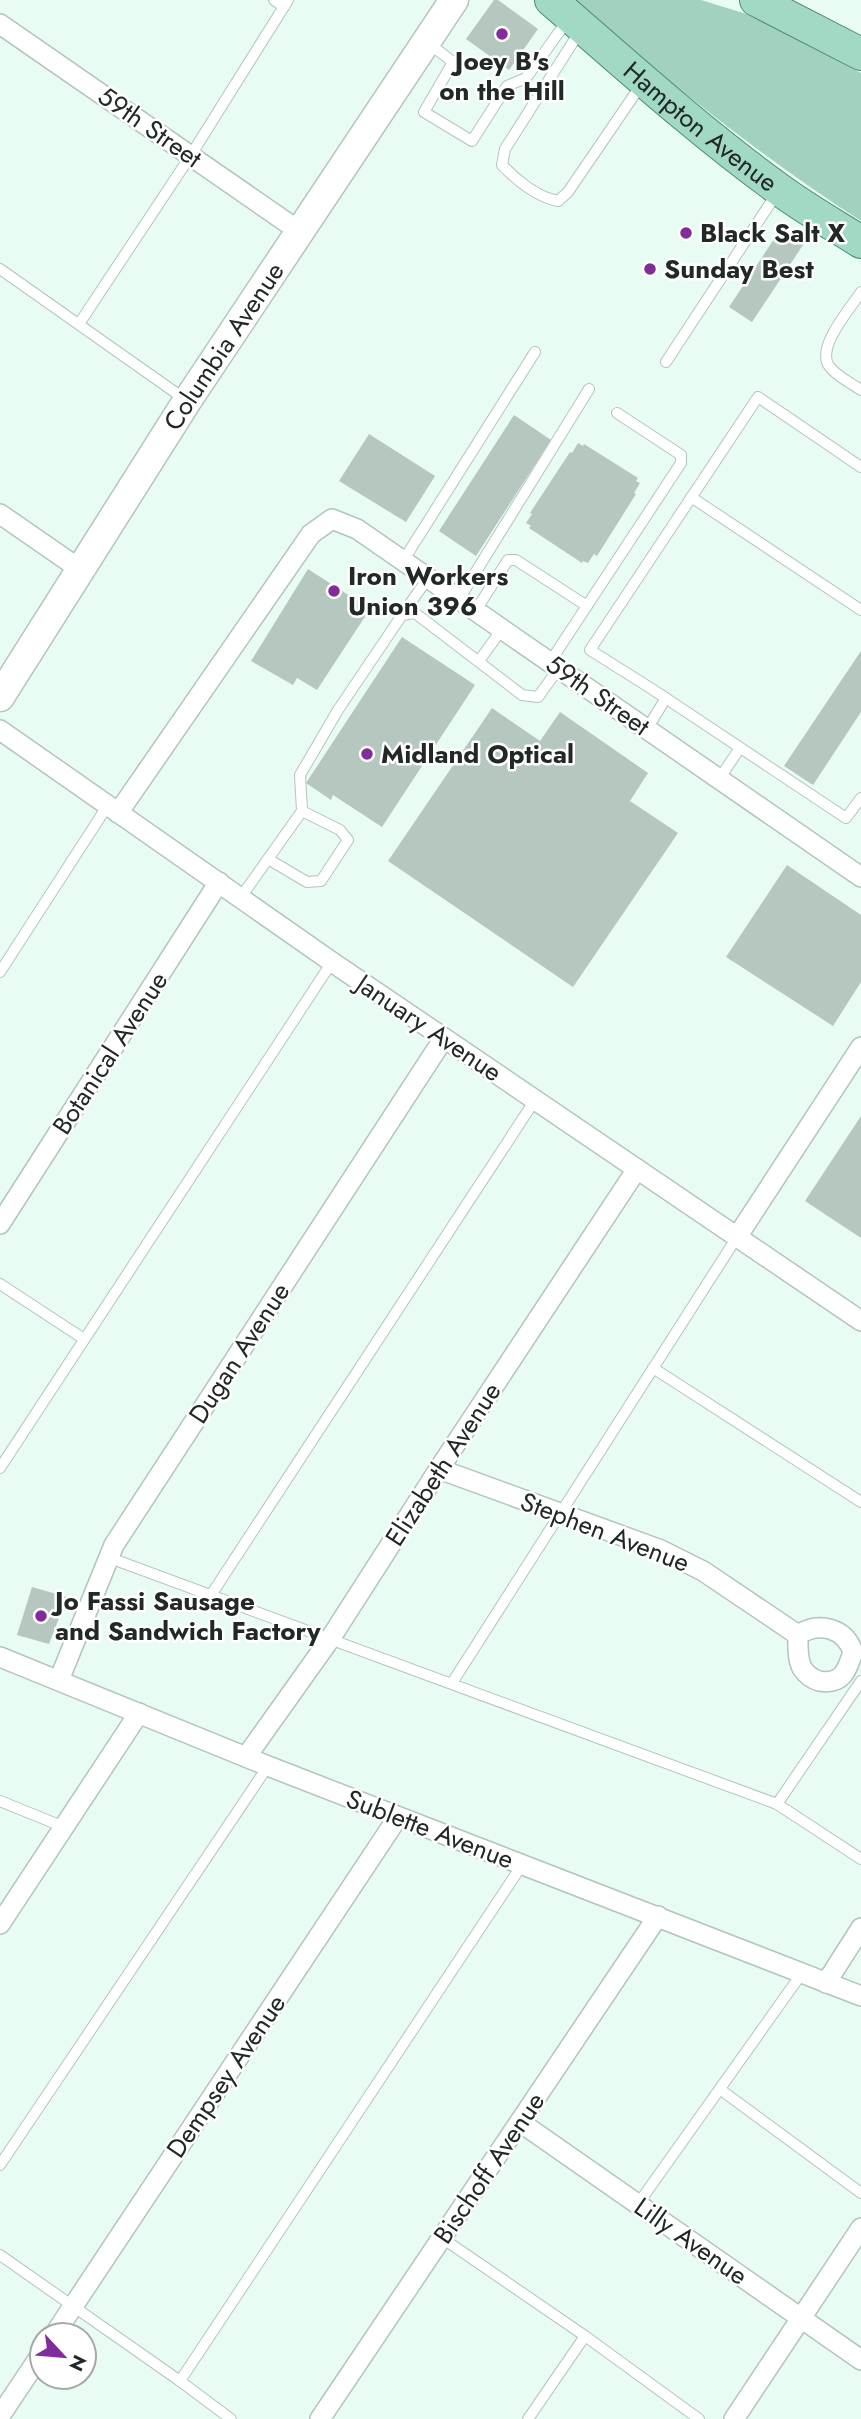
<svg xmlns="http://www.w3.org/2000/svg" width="861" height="2419" font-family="Jost,sans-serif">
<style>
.green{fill:#a2d1bd}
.building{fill:#b5c7bf}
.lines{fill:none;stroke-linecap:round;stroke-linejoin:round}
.lane-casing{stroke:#b2c5bd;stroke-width:12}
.street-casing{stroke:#b2c5bd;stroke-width:22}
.secondary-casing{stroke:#b2c5bd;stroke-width:31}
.primary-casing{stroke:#4b8b74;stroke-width:34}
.lane{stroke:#fff;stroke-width:10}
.street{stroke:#fff;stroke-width:19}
.secondary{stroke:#fff;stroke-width:28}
.primary{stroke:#a1d9c5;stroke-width:32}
.poi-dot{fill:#812c9a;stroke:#fff;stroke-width:2.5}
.labels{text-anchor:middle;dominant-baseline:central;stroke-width:5;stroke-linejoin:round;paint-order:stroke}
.poi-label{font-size:26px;font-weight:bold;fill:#212825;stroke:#fff;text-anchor:start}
.street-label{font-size:26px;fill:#212825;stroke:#fff}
</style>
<rect width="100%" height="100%" fill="#e9fcf4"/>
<path class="green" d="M574,0H701L763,19L861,73V221C759,155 665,80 574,0Z"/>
<g class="building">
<polygon points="494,0 498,0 538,29 509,70 466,39"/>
<polygon points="782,227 805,242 752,322 729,307"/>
<polygon points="514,415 551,440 476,556 439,531"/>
<polygon points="369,434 435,476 406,522 339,481"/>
<polygon points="578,443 583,446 584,444 638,478 636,481 640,483 634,493 636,494 597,556 594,554 588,563 583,561 582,563 529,528 531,526 526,523 532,514 530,513 570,452 572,453"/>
<polygon points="308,569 370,609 317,690 297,678 293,685 251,661"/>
<polygon points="402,637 475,685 382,827 333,795 331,800 306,783"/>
<polygon points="861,651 861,712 813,785 784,766"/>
<polygon points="492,708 540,741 560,712 648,773 630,801 678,833 573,987 388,861"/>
<polygon points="787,865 861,915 861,982 833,1026 726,957"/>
<polygon points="861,1116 861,1238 805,1201"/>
<polygon points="32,1587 67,1597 49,1644 17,1635"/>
</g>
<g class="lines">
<defs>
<g id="lane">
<polyline points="274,0 284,7"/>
<path d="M580,31L505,149L502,165C516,180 537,197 558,201L568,192L641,85"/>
<polyline points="427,42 453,62 424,112 472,141 507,86 526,78 567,21"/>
<polyline points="0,269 186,400"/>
<path d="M861,292C850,309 816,347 829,366C836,376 851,383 861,390"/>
<polyline points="79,324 191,155 288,0"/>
<polyline points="666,362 777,193"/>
<polyline points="861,467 758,397 590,650 652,689 846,818 861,798"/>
<polyline points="691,497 861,610"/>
<polyline points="403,561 535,352"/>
<polyline points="459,599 589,389"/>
<polyline points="476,610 508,560 516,560 587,606"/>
<polyline points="402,615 428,578"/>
<polyline points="479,661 502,629"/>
<polyline points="550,662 681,463 681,455 617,413"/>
<polyline points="647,729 666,698"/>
<polyline points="719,779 740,748"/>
<polyline points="268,859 307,882 321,881 348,840 340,830 302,811"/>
<polyline points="241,897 302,811 300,775 338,710 402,615 415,613 522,695 538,697 559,668"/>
<polyline points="0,972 108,805"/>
<polyline points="0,1284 84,1339"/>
<polyline points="653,1368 861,1502"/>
<polyline points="0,1468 332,962"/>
<polyline points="110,1558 777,1804 861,1859"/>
<polyline points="211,1595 535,1100"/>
<polyline points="452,1683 737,1237"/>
<polyline points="0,1801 64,1827"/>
<polyline points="777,1804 861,1681"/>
<polyline points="721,2090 861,2193"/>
<polyline points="0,2165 268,1766"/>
<polyline points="638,2204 802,1973"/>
<polyline points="442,2238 585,2336 699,2419"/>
<polyline points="0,2255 180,2381 231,2419"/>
<polyline points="180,2381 522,1865"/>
<polyline points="528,2419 585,2336"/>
</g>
<g id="street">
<polyline points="0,24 299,231"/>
<polyline points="0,514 81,570"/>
<polyline points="0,730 332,962 861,1321"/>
<polyline points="118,813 311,534 332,519 357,529 861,877"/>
<polyline points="0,1224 219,882"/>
<polyline points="737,1237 861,1047"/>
<path d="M439,1469L661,1550L703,1571L798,1635C798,1645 797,1658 802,1668C806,1674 812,1679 819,1681C842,1685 847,1671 853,1652C845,1628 819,1621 798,1635"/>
<polyline points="0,1657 268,1766 861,1996"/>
<polyline points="59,1680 114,1545 444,1038"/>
<polyline points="246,1757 330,1639 439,1469 637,1169"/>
<polyline points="0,1924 139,1713"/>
<polyline points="826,1983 861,1928"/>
<polyline points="520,2122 861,2360"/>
<polyline points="54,2335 398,1817"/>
<polyline points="0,2416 42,2353"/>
<polyline points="320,2419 658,1916"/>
<polyline points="734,2419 861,2228"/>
</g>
<g id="secondary">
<path id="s1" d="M0,697L187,401L454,0"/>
</g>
<g id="primary">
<path id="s2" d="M551,0C626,65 700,132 780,190C806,209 834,225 861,242"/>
<polyline points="756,0 861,54"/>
</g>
</defs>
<use href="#lane" class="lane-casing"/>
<use href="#street" class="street-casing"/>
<use href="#secondary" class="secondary-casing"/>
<use href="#primary" class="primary-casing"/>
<use href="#lane" class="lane"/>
<use href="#street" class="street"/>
<use href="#secondary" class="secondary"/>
<use href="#primary" class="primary"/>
</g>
<g class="poi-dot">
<circle cx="502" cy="34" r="7"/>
<circle cx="686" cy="233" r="7"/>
<circle cx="650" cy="269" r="7"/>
<circle cx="334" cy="591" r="7"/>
<circle cx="367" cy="754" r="7"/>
<circle cx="41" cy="1616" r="7"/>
</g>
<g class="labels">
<g class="poi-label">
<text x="502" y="61" text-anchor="middle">Joey B's<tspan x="502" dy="30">on the Hill</tspan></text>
<text x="700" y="233">Black Salt X</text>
<text x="664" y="269">Sunday Best</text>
<text x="348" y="576">Iron Workers<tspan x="348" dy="30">Union 396</tspan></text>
<text x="381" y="754">Midland Optical</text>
<text x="55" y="1601">Jo Fassi Sausage<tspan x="55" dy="30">and Sandwich Factory</tspan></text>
</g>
<g class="street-label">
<text stroke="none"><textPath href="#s2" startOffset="196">Hampton Avenue</textPath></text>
<text transform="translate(150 127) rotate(35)">59th Street</text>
<text stroke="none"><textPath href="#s1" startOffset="416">Columbia Avenue</textPath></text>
<text transform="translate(598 695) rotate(35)">59th Street</text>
<text transform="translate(429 1028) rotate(34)">January Avenue</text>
<text transform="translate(110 1053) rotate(-57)">Botanical Avenue</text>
<text transform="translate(239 1353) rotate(-57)">Dugan Avenue</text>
<text transform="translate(443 1464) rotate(-57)">Elizabeth Avenue</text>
<text transform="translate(605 1532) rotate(21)">Stephen Avenue</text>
<text transform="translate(430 1829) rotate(21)">Sublette Avenue</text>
<text transform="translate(226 2076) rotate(-56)">Dempsey Avenue</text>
<text transform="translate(489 2168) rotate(-56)">Bischoff Avenue</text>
<text transform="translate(691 2241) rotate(35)">Lilly Avenue</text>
</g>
</g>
<g transform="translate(63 2356) rotate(116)"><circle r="33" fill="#ffffff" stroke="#a6a9a8" stroke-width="2"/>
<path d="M0-5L12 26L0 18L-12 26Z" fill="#812c9a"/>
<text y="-10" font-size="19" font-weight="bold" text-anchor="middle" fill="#212825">N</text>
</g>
</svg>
